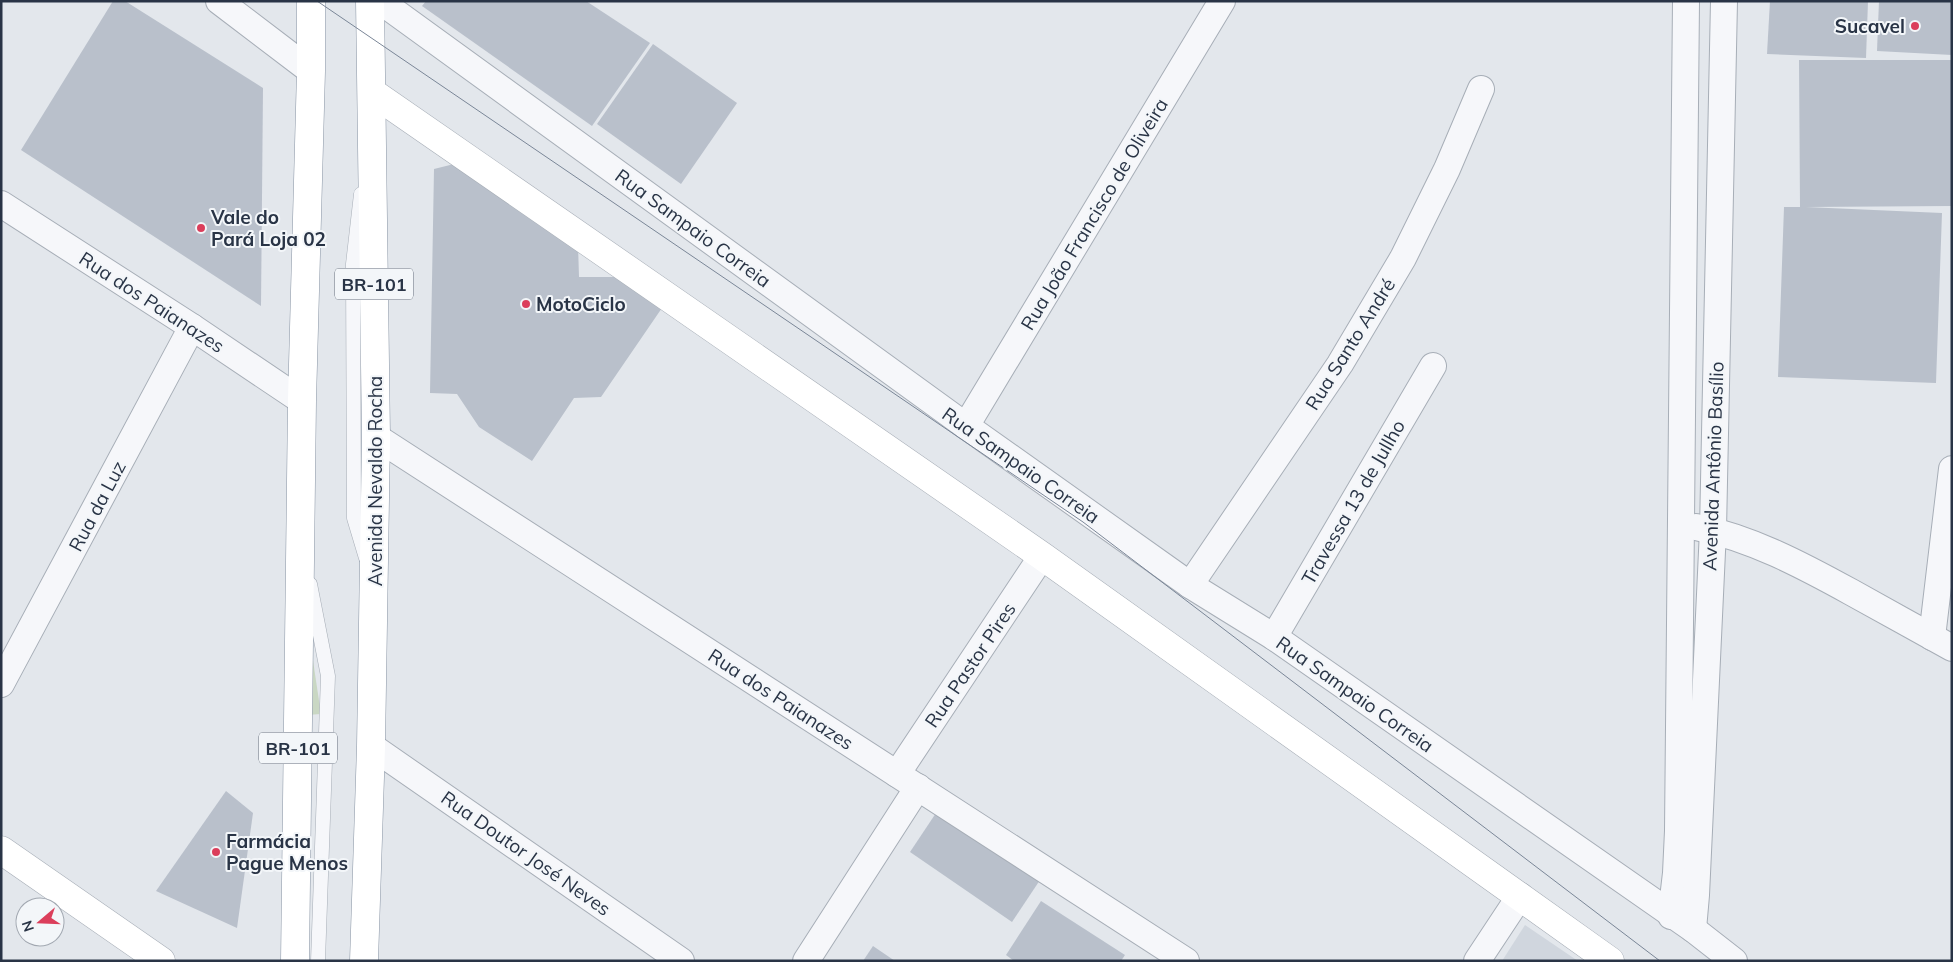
<svg xmlns="http://www.w3.org/2000/svg" width="1953" height="962" font-family="Mulish,sans-serif">
<style>
.built{fill:#d0d6de}
.green{fill:#c9d7c3}
.building{fill:#b9c0cb}
.lines{fill:none;stroke-linecap:round;stroke-linejoin:round}
.lane-casing{stroke:#a7aeb7;stroke-width:15}
.street-casing{stroke:#a7aeb7;stroke-width:28}
.secondary-casing{stroke:#a7aeb7;stroke-width:29}
.highway-casing{stroke:#8894a4;stroke-width:29}
.lane{stroke:#f6f7fa;stroke-width:14}
.street{stroke:#f6f7fa;stroke-width:26}
.secondary{stroke:#fff;stroke-width:28}
.highway{stroke:#fff;stroke-width:28}
.tram{stroke:#7a8697;stroke-width:1}
.poi-dot{fill:#db3e5b;stroke:#f3f6f9;stroke-width:2}
.labels{text-anchor:middle;dominant-baseline:central;stroke-width:4;stroke-linejoin:round;paint-order:stroke}
.shield{fill:#f3f6f9;stroke:#666e7c;stroke-width:1}
.shield-label{font-size:18px;font-weight:bold;fill:#293446}
.poi-label{font-size:19px;font-weight:bold;fill:#293446;stroke:#f3f6f9;text-anchor:start}
.street-label{font-size:19px;fill:#293446;stroke:#f3f6f9}
</style>
<rect width="100%" height="100%" fill="#e3e7ec"/>
<polygon class="built" points="1525,925 1578,961 1502,961"/>
<polygon class="green" points="306,614 321,714 307,715"/>
<g class="building">
<polygon points="113,1 125,1 263,88 261,306 21,150"/>
<polygon points="426,1 586,1 650,43 592,126 422,6"/>
<polygon points="1770,1 1868,1 1866,58 1767,54"/>
<polygon points="1879,1 1952,1 1952,55 1877,51"/>
<polygon points="653,44 737,103 681,184 597,124"/>
<polygon points="1799,60 1952,60 1952,206 1806,207 1942,213 1936,383 1778,377 1784,207 1800,207"/>
<polygon points="462,162 578,245 579,277 623,277 664,305 601,397 574,398 532,461 479,427 457,394 430,393 434,169"/>
<polygon points="226,791 253,813 237,928 156,891"/>
<polygon points="940,807 1042,877 1012,922 910,852"/>
<polygon points="1041,901 1125,955 1121,961 1014,961 1006,955"/>
<polygon points="873,946 895,961 863,961"/>
</g>
<g class="lines">
<defs>
<g id="lane">
<polyline points="361,194 353,264 354,518 366,558"/>
<polyline points="310,584 328,676 318,961"/>
</g>
<g id="street">
<polyline points="219,1 311,71"/>
<polyline points="380,1 966,426 1190,585 1274,637 1693,929 1734,961"/>
<polyline points="1,204 192,327 302,401"/>
<polyline points="966,426 1222,1"/>
<polyline points="376,437 1186,961"/>
<path d="M1696,527C1751,538 1802,565 1851,592C1885,611 1918,629 1952,648"/>
<polyline points="1190,585 1340,364 1403,258 1447,169 1481,89"/>
<polyline points="1274,637 1433,366"/>
<polyline points="1932,637 1952,469"/>
<polyline points="1,684 192,327"/>
<polyline points="371,746 681,961"/>
<polyline points="897,774 1042,556"/>
<polyline points="1671,916 1676,873 1678,831 1686,1"/>
<polyline points="1693,929 1696,895 1713,530 1724,1"/>
<polyline points="806,961 918,787"/>
<polyline points="1477,961 1520,896"/>
</g>
<g id="secondary">
<polyline points="373,93 1042,556 1610,961"/>
<polyline points="1,850 161,961"/>
</g>
<g id="highway">
<polyline points="295,961 302,401 311,71 311,1"/>
<polyline points="364,961 371,746 376,437 370,1"/>
</g>
</defs>
<use href="#lane" class="lane-casing"/>
<use href="#street" class="street-casing"/>
<use href="#secondary" class="secondary-casing"/>
<use href="#highway" class="highway-casing"/>
<use href="#lane" class="lane"/>
<use href="#street" class="street"/>
<use href="#secondary" class="secondary"/>
<use href="#highway" class="highway"/>
<polyline class="tram" points="317,1 1083,522 1660,961"/>
</g>
<g class="poi-dot">
<circle cx="1915" cy="26" r="5"/>
<circle cx="201" cy="228" r="5"/>
<circle cx="526" cy="304" r="5"/>
<circle cx="216" cy="852" r="5"/>
</g>
<g class="labels">
<g class="shield">
<rect x="335" y="268.5" width="78" height="31" rx="4"/>
<rect x="259" y="732.5" width="78" height="31" rx="4"/>
</g>
<g class="shield-label">
<text x="374" y="284">BR-101</text>
<text x="298" y="748">BR-101</text>
</g>
<g class="poi-label">
<text x="1905" y="26" text-anchor="end">Sucavel</text>
<text x="211" y="217">Vale do<tspan x="211" dy="22">Pará Loja 02</tspan></text>
<text x="536" y="304">MotoCiclo</text>
<text x="226" y="841">Farmácia<tspan x="226" dy="22">Pague Menos</tspan></text>
</g>
<g class="street-label">
<text transform="translate(1094 214) rotate(-59)">Rua João Francisco de Oliveira</text>
<text transform="translate(693 228) rotate(36)">Rua Sampaio Correia</text>
<text transform="translate(152 302) rotate(33)">Rua dos Paianazes</text>
<text transform="translate(1350 344) rotate(-58)">Rua Santo André</text>
<text transform="translate(1021 465) rotate(35)">Rua Sampaio Correia</text>
<text transform="translate(1713 466) rotate(-88)">Avenida Antônio Basílio</text>
<text transform="translate(375 481) rotate(-90)">Avenida Nevaldo Rocha</text>
<text transform="translate(1353 502) rotate(-60)">Travessa 13 de Jullho</text>
<text transform="translate(97 506) rotate(-62)">Rua da Luz</text>
<text transform="translate(970 665) rotate(-56)">Rua Pastor Pires</text>
<text transform="translate(1355 694) rotate(35)">Rua Sampaio Correia</text>
<text transform="translate(781 699) rotate(33)">Rua dos Paianazes</text>
<text transform="translate(526 853) rotate(35)">Rua Doutor José Neves</text>
</g>
</g>
<rect width="1953" height="962" fill="none" stroke="#293446" stroke-width="5"/>
<g transform="translate(40 922) rotate(251)"><circle r="24" fill="#f3f6f9" stroke="#a2a8b1"/>
<path d="M0-4L9 19L0 12L-9 19Z" fill="#db3e5b"/>
<text y="-8" font-size="14" font-weight="bold" text-anchor="middle" fill="#293446">N</text>
</g>
</svg>
